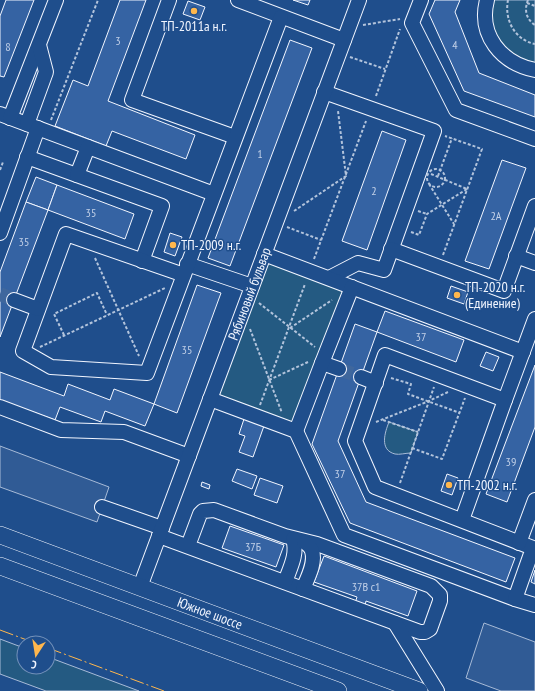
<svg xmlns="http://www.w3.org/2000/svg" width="535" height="691" font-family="'PT Sans Narrow',sans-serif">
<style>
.green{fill:#245a82;stroke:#a8bbd7}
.parking{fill:#305b95;stroke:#a8bbd7}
.building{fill:#3563a3;stroke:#f2f6ff}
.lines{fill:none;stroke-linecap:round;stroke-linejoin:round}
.minor-tunnel{stroke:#3f679d;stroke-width:14;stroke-dasharray:14 7;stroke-linecap:butt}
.minor-casing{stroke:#f2f6ff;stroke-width:16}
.major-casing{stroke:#f2f6ff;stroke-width:18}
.path{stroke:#b3c4dc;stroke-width:2;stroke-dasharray:3 2;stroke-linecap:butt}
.minor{stroke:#1f4e8c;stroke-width:14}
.major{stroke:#1f4e8c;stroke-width:17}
.power{stroke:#ffb74d;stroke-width:1;stroke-dasharray:14 3 2 3;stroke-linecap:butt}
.poi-dot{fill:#ffb74d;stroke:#1f4e8c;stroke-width:1.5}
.labels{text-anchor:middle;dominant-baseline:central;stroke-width:3;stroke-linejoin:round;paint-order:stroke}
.number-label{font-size:12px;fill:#c3d1e8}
.poi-label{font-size:14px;fill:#f2f6ff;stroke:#1f4e8c;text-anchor:start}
.street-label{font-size:14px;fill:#f2f6ff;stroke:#1f4e8c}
</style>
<rect width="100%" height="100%" fill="#1f4e8c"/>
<g class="green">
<polygon points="487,0 535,0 535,70 502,54 486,4"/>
<polygon points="264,254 352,287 296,431 210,399"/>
<path d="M389,422L418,432L411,453C406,453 399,455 395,454C379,450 385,432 389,422Z"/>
<polygon points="0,639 24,648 24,667 48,667 48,657 139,691 46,691 0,674"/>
</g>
<g class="parking">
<polygon points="0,446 109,487 97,522 0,487"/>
<polygon points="484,623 535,642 535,691 501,691 466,678"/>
</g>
<g class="building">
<polygon points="6,0 34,0 4,77 0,76 0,16"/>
<polygon points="120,0 146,0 108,101 195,135 186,159 112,131 106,146 55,126 73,80 88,86"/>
<polygon points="293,0 310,0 308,5"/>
<polygon points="435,0 460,0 455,12 479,73 535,95 535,117 464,91 429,14"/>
<polygon points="188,1 205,7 200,20 183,14"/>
<polygon points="290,40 312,48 230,266 208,258"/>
<polygon points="382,131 406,140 367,250 342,241"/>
<polygon points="502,160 526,168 489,269 465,261"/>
<polygon points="36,177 57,185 48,210 26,202"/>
<polygon points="57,185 134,214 125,239 48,210"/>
<polygon points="26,202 48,210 0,337 0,272"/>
<polygon points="170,233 182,237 175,256 164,252"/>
<polygon points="197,285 221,293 177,413 154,404"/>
<polygon points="451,286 468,292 464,304 447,298"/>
<polygon points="385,311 464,340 456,362 377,332"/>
<polygon points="355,324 377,332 338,441 366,502 515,558 506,582 350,523 312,444"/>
<polygon points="486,352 499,357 493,371 480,366"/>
<polygon points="535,365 535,427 507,502 486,494"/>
<polygon points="0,372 64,396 68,384 110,400 114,389 154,404 145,426 105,411 101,422 60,407 55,420 0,400"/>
<polygon points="245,416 265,423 253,457 239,452 245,436 239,434"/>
<polygon points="237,469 257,476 252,489 232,481"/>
<polygon points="447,474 458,478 452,495 441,491"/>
<polygon points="260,478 283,486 277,503 254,495"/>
<polygon points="202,482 210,485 209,489 201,486"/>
<polygon points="230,526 284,545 276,567 222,548"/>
<polygon points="324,556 417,591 408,616 366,601 365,606 355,603 357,597 314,582"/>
<polygon points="535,570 535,584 531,582"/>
</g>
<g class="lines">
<g class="minor-tunnel">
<polyline points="0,294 14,300"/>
<polyline points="339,369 361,377"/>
</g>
<defs>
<g id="minor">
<polyline points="169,0 132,100 235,137"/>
<polyline points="238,0 344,40"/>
<polyline points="421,0 412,23 456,110 535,139"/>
<path d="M487,0C478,35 501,63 535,70"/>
<polyline points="324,92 434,131 384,270 358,263 329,278"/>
<polyline points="0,114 214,194"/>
<polyline points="10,118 56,0"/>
<polyline points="27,124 46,72 39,45"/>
<polyline points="27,157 162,206 142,261"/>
<polyline points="77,175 88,147"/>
<polyline points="0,233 38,128"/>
<polyline points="391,249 504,291 535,206"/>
<polyline points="264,254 523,352"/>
<polyline points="516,256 535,263"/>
<polyline points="187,264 252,286"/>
<polyline points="184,275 66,234 23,351 51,367 147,373 281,17"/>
<polyline points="14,300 38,309"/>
<polyline points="322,363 339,369"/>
<polyline points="361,377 376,383"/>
<polyline points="210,399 296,431 344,535 515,599 535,605"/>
<polyline points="505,400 535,319"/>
<polyline points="0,407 61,430 124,432 189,456"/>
<polyline points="296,431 322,363 352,287"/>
<polyline points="102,507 162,528"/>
<polyline points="462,520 505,400 385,355 355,441 375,487 533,548 515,599"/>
<polyline points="159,536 420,632 425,632 430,629 440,601 440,595 431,586 317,544 285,536 214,510 203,511 200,514 188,546"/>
<polyline points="519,543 535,500"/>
<path d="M285,582C290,568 298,554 293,539"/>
<path id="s1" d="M140,587L359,0"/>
<path d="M303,589C307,579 316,563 312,551C311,547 307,544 304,542"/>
<polyline points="395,623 437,691"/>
</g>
<g id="major">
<path id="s2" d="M0,535L419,691"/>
<polyline points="0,566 338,691"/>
</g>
</defs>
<use href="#minor" class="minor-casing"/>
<use href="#major" class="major-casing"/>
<g class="path">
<path d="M508,0C504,20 515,40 535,44"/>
<path d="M528,0C524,10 526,19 535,25"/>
<polyline points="527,3 535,6"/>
<polyline points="363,25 400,19"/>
<polyline points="350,57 385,69"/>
<polyline points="376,96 400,29"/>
<polyline points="51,120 98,0"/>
<circle cx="436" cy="178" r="9"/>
<polyline points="0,170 3,162"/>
<polyline points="431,174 467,189"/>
<polyline points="438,176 452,138"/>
<polyline points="429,184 454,224"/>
<polyline points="294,211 346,176 338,111"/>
<polyline points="418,211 427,214"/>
<polyline points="287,227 321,240"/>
<polyline points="411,232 419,235 427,214 467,189"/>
<polyline points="443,255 482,149 445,136"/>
<polyline points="95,258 139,356"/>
<polyline points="314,259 366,121"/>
<polyline points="259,303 315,347"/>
<polyline points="290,328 332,300"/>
<polyline points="250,329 282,413"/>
<polyline points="64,335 54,314 97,293 107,315"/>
<polyline points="40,347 165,288"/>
<polyline points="391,378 411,384 408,394 460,413"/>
<polyline points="269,380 308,362"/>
<polyline points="260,405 305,284"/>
<polyline points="383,420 418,432"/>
<polyline points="376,422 429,401 448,392"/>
<polyline points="412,448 442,459 465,398"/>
<polyline points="400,483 434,387"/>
</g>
<use href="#minor" class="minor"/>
<use href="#major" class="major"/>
<g class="power">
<polyline points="0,630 35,643"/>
<polyline points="48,648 164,691"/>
</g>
</g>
<g class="poi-dot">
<circle cx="194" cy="11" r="4"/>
<circle cx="173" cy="245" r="4"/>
<circle cx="457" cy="295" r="4"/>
<circle cx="449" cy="485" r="4"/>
</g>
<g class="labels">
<g class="number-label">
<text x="118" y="40">3</text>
<text x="455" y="44">4</text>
<text x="8" y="46">8</text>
<text x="260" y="153">1</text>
<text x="374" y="190">2</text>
<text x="91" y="212">35</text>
<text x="496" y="215">2А</text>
<text x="24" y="241">35</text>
<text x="421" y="336">37</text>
<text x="187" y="349">35</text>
<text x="511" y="461">39</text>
<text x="340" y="473">37</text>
<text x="253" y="546">37Б</text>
<text x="366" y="586">37В с1</text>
</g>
<g class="poi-label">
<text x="194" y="26" text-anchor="middle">ТП-2011а н.г.</text>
<text x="181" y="245">ТП-2009 н.г.</text>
<text x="465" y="287">ТП-2020 н.г.<tspan x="465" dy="16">(Единение)</tspan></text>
<text x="457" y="485">ТП-2002 н.г.</text>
</g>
<g class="street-label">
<text stroke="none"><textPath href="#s1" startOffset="313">Рябиновый бульвар</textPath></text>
<text stroke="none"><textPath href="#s2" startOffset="224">Южное шоссе</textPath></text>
</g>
</g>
<g transform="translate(36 655) rotate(192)"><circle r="19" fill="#1f4e8c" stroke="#7391ba"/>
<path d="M0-3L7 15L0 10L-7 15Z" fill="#ffb74d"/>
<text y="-6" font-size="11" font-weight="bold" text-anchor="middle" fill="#f2f6ff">С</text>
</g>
</svg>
